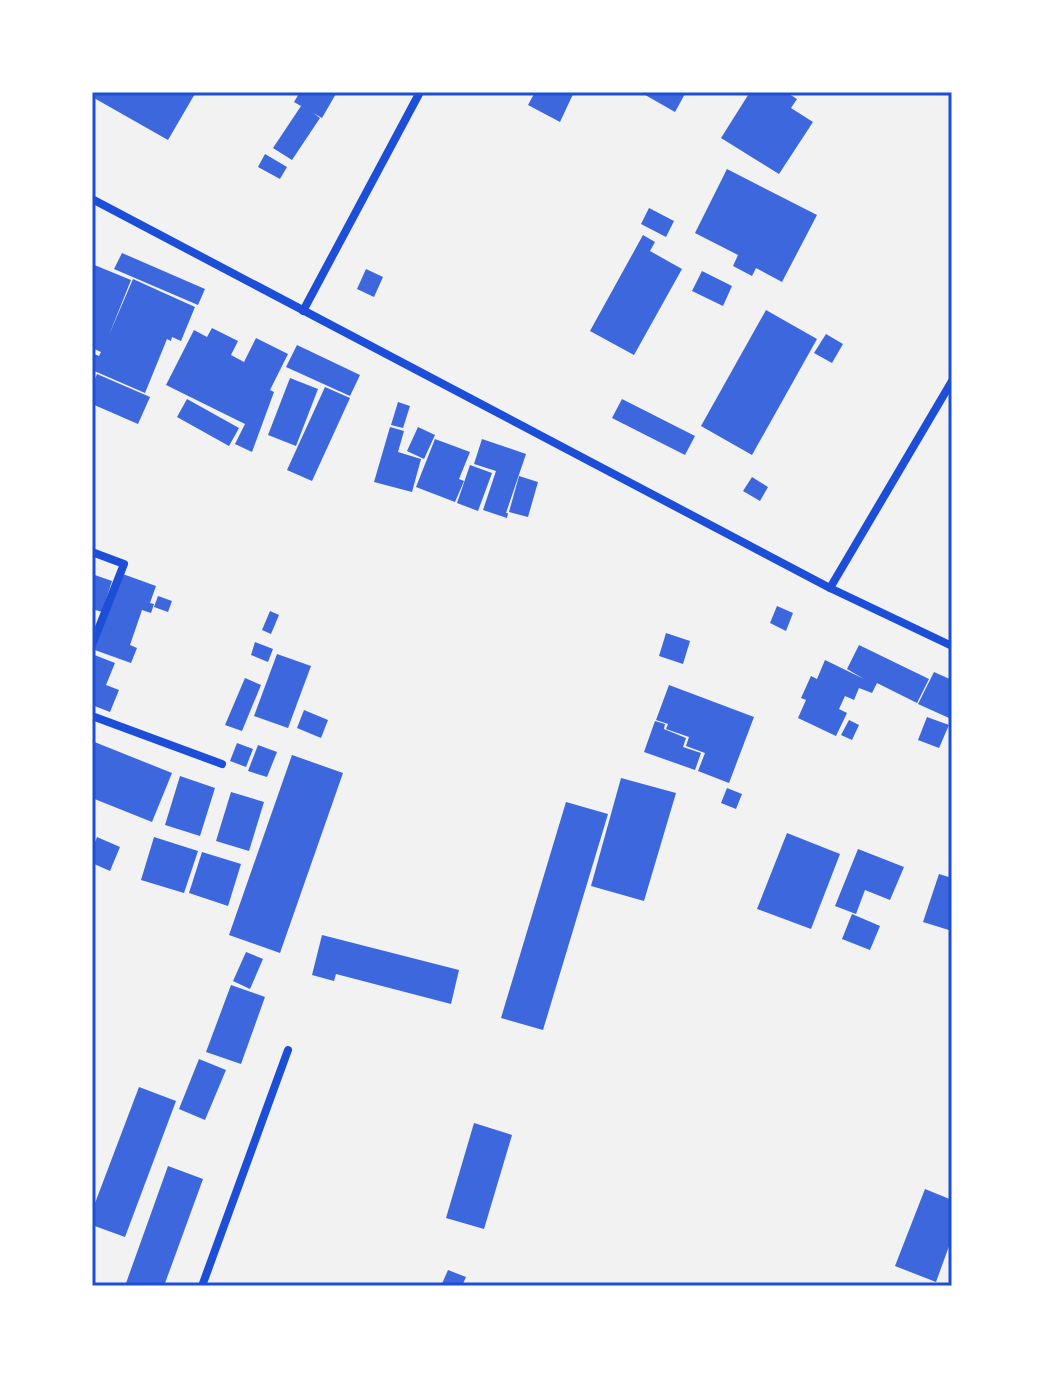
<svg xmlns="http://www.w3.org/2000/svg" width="1044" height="1378" font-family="Helvetica,sans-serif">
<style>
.building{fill:#3d67dc}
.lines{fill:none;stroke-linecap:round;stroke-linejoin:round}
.minor{stroke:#1d4ed8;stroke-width:8}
.neatline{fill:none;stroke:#1d4ed8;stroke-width:3}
</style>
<rect width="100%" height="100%" fill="#f2f2f2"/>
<g class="building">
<polygon points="97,92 196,92 168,140 94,98"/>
<polygon points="300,92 337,92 322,118 313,113 320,118 292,160 273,148 301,106 294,102"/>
<polygon points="535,92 574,92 560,122 528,105"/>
<polygon points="640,92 686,92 675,112"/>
<polygon points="750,92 786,92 797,99 791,108 813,122 779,174 721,138"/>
<polygon points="265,154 287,167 280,179 258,167"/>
<polygon points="727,169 817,215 782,282 756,268 752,276 733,266 738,255 695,233"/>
<polygon points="649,208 674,221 666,237 641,224"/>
<polygon points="643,235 655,242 650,251 682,269 634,355 590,331"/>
<polygon points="122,253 205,289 198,305 114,269"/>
<polygon points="92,264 131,280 109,335 133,279 195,307 181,341 172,337 171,341 167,339 145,393 92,370 92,353 99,356 101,352 92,348"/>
<polygon points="366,269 383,277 374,297 357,289"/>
<polygon points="702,271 732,286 723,306 692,291"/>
<polygon points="766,310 817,339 752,455 701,426"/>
<polygon points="212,328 238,341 231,355 244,362 256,338 288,354 270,390 274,392 252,452 235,444 245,424 166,385 194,330 207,337"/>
<polygon points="826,334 843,344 832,363 814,353"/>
<polygon points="297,345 360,375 350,396 286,367"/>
<polygon points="97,374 150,397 138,424 92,404 92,386"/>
<polygon points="290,378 318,389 296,446 268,435"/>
<polygon points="325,387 350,398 312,481 287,470"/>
<polygon points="187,399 239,428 229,446 177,417"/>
<polygon points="622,399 695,436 685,455 612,418"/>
<polygon points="398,402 410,406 403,428 391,425"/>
<polygon points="390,427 404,431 398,452 421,459 412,492 374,482"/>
<polygon points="418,427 435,435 424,459 407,451"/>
<polygon points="435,439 470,452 459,479 464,481 455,502 416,487"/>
<polygon points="482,439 526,454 506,513 508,513 507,518 483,510 496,471 474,464"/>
<polygon points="470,465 492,473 478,511 457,503"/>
<polygon points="519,476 538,482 528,517 509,512"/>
<polygon points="752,477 768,487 760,501 743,491"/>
<polygon points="120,573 156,586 150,603 154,604 151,613 142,610 130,645 137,648 131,663 92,649"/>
<polygon points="92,574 112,581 102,612 92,609"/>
<polygon points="158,596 172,601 168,612 154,607"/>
<polygon points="777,606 793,613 786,631 770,623"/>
<polygon points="270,611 279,615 271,634 262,630"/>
<polygon points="666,633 690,641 683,664 659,656"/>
<polygon points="255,642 273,649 268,662 251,655"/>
<polygon points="859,645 929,679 917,703 877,683 872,693 859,688 854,700 845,696 839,709 847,713 836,736 798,718 806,700 801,698 811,676 817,679 825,660 864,679 847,669"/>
<polygon points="92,654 115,663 106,685 119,690 110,712 92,705"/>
<polygon points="277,654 311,666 288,728 254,716"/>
<polygon points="934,672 952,680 952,713 949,718 918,704"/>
<polygon points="245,678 261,685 242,731 225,725"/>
<polygon points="669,685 754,717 729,783 698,771 705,753 686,746 689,737 666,729 668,724 656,720"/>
<polygon points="304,710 328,720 321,738 297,728"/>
<polygon points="927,717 949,725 939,748 918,740"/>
<polygon points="849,720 859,725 852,740 841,735"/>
<polygon points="655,721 665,724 664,729 686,738 683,747 701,753 695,770 644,752"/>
<polygon points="92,741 172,773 152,822 92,798"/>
<polygon points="237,743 253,749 246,767 230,761"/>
<polygon points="258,745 277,752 267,777 248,771"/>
<polygon points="292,755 343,773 280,953 229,935"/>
<polygon points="180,776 215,788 200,836 165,825"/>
<polygon points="621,778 676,793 644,901 591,886"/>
<polygon points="727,788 742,794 736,809 721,803"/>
<polygon points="231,792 264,802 249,851 216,841"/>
<polygon points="566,802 608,814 543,1030 501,1018"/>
<polygon points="787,833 840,854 811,929 757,909"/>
<polygon points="97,837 120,847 110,871 92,863 92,850"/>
<polygon points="154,837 198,851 184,893 141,880"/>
<polygon points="858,849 904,867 890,900 865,890 856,914 835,906"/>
<polygon points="202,852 241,864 228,906 189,893"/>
<polygon points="939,874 952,878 952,931 923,922"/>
<polygon points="852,914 880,926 870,950 842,939"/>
<polygon points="322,935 459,970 451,1004 336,974 334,981 312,975"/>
<polygon points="246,952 263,959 250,989 233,981"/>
<polygon points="231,985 265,997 241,1064 206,1052"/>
<polygon points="199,1059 226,1070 205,1120 179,1109"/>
<polygon points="139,1087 176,1101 125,1237 92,1225 92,1211"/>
<polygon points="474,1123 512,1135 484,1229 446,1218"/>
<polygon points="168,1166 203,1179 164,1286 125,1286"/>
<polygon points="925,1189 952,1200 952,1238 936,1282 895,1266"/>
<polygon points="448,1270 466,1277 462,1286 441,1286"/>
</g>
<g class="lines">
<g class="minor">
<polyline points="92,199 830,588 952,646"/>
<polyline points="303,311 420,92"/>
<polyline points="92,552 124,564 92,645"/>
<polyline points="830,588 952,381"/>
<polyline points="92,716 222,764"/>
<polyline points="202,1286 288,1050"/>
</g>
</g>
<rect width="1044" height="1378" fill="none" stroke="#ffffff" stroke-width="188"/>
<rect x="94" y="94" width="856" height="1190" class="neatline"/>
</svg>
